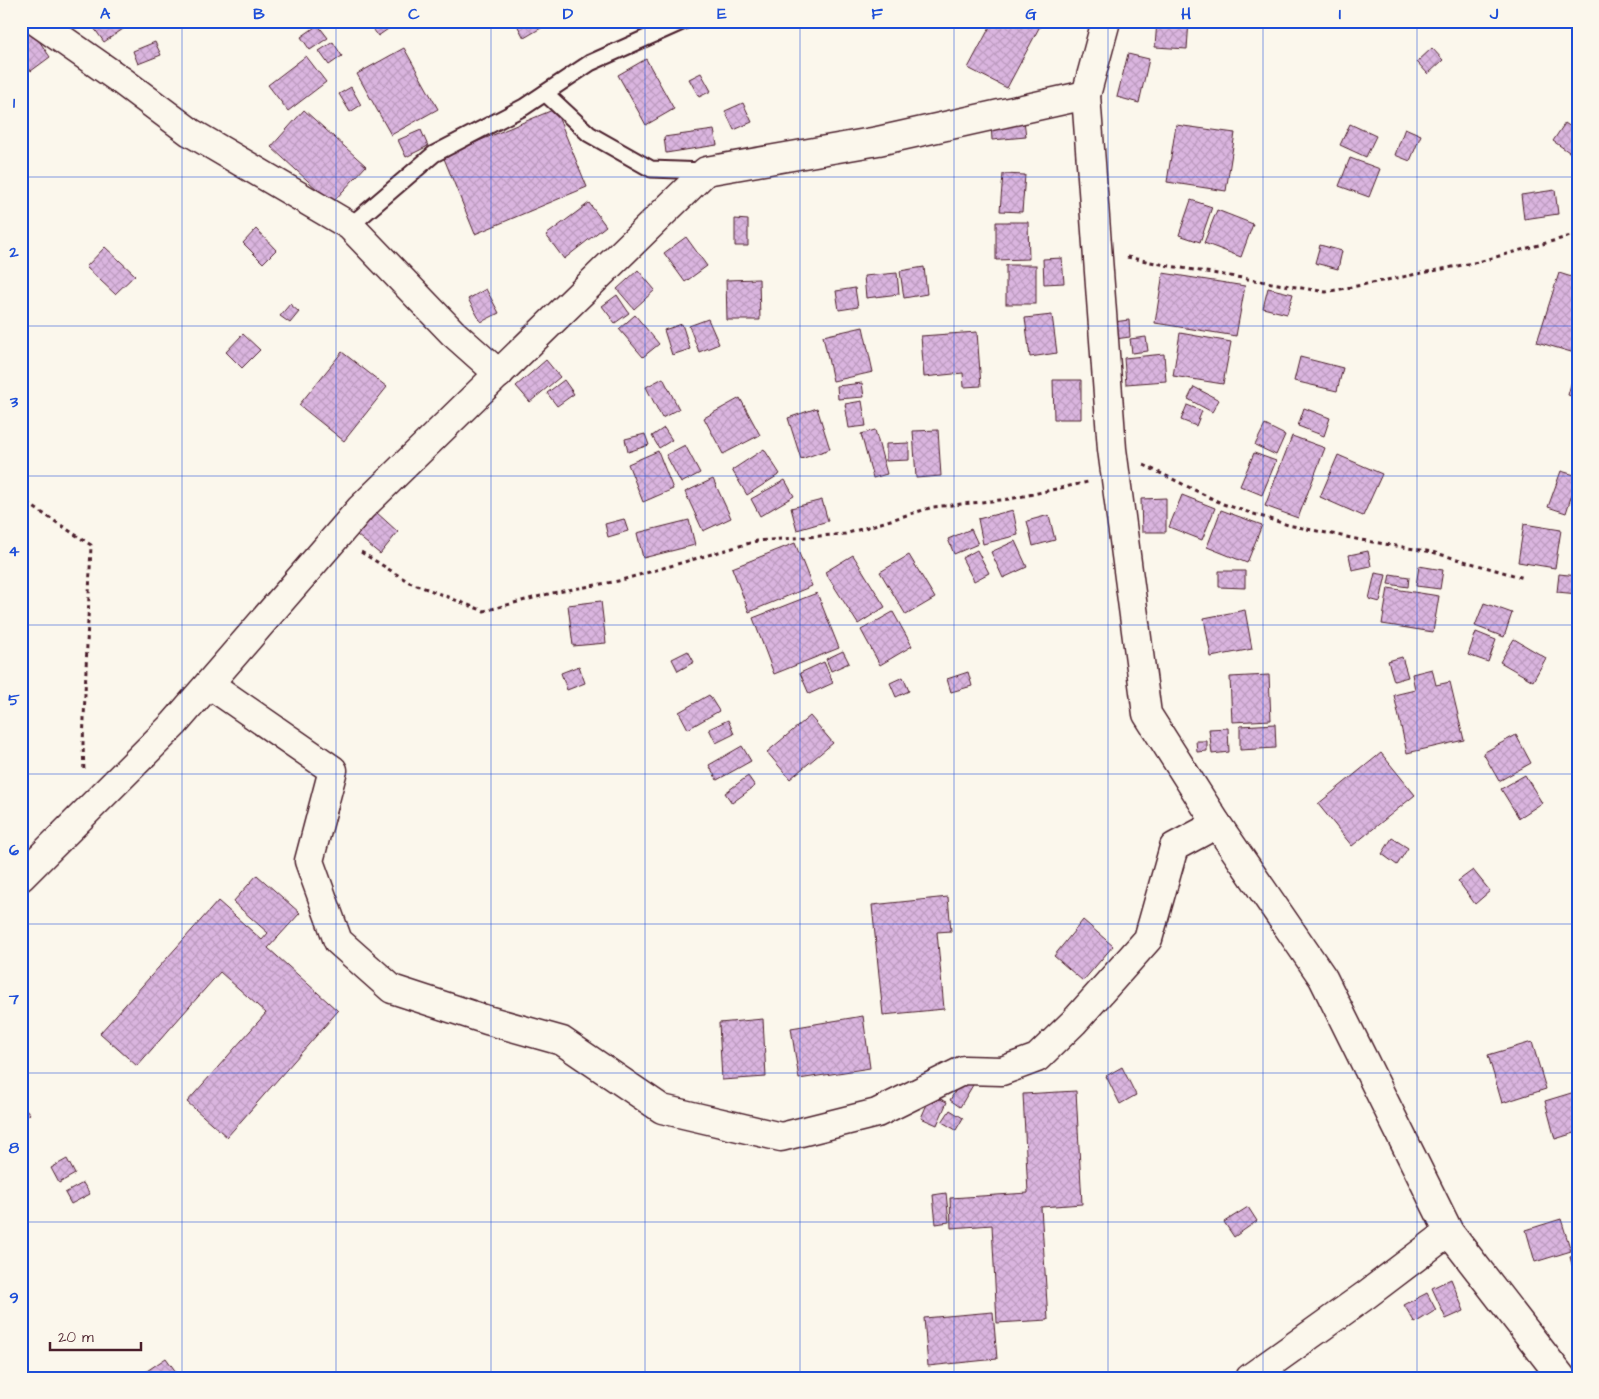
<svg xmlns="http://www.w3.org/2000/svg" width="1599" height="1399" font-family="'Architects Daughter',sans-serif">
<style>
.building{fill:url(#building-cross-hatch);stroke:#4a1f2b}
.lines{fill:none;stroke-linecap:round;stroke-linejoin:round}
.service-casing{stroke:#4a1f2b;stroke-width:19}
.minor-casing{stroke:#4a1f2b;stroke-width:31}
.path{stroke:#4a1f2b;stroke-width:3;stroke-dasharray:4 4;stroke-linecap:butt}
.service{stroke:#fbf7ec;stroke-width:15}
.minor{stroke:#fbf7ec;stroke-width:28}
.grid{fill:none;stroke:#1d4ed8;stroke-width:1;stroke-opacity:0.55}
.neatline{fill:none;stroke:#1d4ed8;stroke-width:2}
.grid-label{font-size:16px;text-anchor:middle;font-weight:bold;fill:#1d4ed8}
</style>
<defs>
<pattern id="building-cross-hatch" width="8" height="8" patternUnits="userSpaceOnUse" patternTransform="scale(1.25)"><rect width="8" height="8" fill="#dab5df"/><path d="M0 0l8 8M0 8l8-8" fill="none" stroke="#bd9bc0"/></pattern>
</defs>
<rect width="100%" height="100%" fill="#fbf7ec"/>
<filter id="ink" filterUnits="userSpaceOnUse"><feTurbulence type="fractalNoise" baseFrequency=".02" numOctaves="2"/><feDisplacementMap in="SourceGraphic" scale="10" xChannelSelector="R" yChannelSelector="G"/><feConvolveMatrix kernelMatrix="1 2 1 2 8 2 1 2 1" color-interpolation-filters="sRGB"/></filter>
<g filter="url(#ink)">
<g class="building">
<polygon points="89,21 122,21 126,27 104,42"/>
<polygon points="303,21 312,21 313,22 307,27"/>
<polygon points="380,21 388,21 391,27 378,36 372,27"/>
<polygon points="515,21 553,21 524,38"/>
<polygon points="993,21 1031,21 1040,26 1007,88 968,68"/>
<polygon points="1157,21 1189,21 1187,49 1155,47"/>
<polygon points="318,25 328,38 310,50 301,37"/>
<polygon points="33,32 50,57 31,71 21,57 21,40"/>
<polygon points="155,42 161,55 138,64 133,51"/>
<polygon points="333,42 342,56 329,65 319,51"/>
<polygon points="404,48 438,109 391,135 357,74"/>
<polygon points="1432,48 1443,60 1428,74 1417,62"/>
<polygon points="1128,54 1149,59 1139,103 1117,97"/>
<polygon points="306,56 326,82 288,111 268,85"/>
<polygon points="646,59 674,109 646,125 618,75"/>
<polygon points="701,73 711,91 699,97 689,79"/>
<polygon points="351,87 361,105 350,112 339,94"/>
<polygon points="743,103 752,122 734,130 725,111"/>
<polygon points="555,109 587,187 475,234 443,156"/>
<polygon points="304,110 366,166 332,203 271,147"/>
<polygon points="1024,120 1026,137 992,140 991,123"/>
<polygon points="1565,123 1578,132 1578,146 1572,154 1553,141"/>
<polygon points="1350,124 1376,136 1366,157 1340,145"/>
<polygon points="1176,125 1235,133 1226,191 1167,182"/>
<polygon points="1405,128 1421,135 1410,161 1395,155"/>
<polygon points="421,130 428,146 406,157 398,140"/>
<polygon points="714,130 717,145 666,153 664,137"/>
<polygon points="1350,158 1380,169 1369,197 1339,186"/>
<polygon points="1003,174 1025,175 1022,212 1000,211"/>
<polygon points="1555,190 1558,214 1524,219 1521,195"/>
<polygon points="1191,200 1212,207 1200,242 1179,235"/>
<polygon points="589,203 606,226 564,259 546,235"/>
<polygon points="1217,210 1253,224 1241,257 1204,243"/>
<polygon points="735,219 748,220 748,246 735,246"/>
<polygon points="996,222 1028,222 1029,259 996,260"/>
<polygon points="256,229 276,250 263,263 243,243"/>
<polygon points="686,237 707,266 685,282 664,253"/>
<polygon points="1320,245 1342,251 1338,269 1315,263"/>
<polygon points="105,247 135,275 115,294 86,267"/>
<polygon points="1062,258 1064,283 1044,284 1043,259"/>
<rect x="1006" y="265" width="30" height="39"/>
<polygon points="924,267 927,294 904,298 900,271"/>
<polygon points="638,270 655,290 634,309 617,289"/>
<polygon points="897,273 899,294 866,298 864,276"/>
<polygon points="1163,273 1245,286 1236,336 1155,323"/>
<polygon points="1559,273 1578,279 1578,354 1537,342"/>
<polygon points="759,279 760,320 727,320 726,280"/>
<polygon points="855,288 858,307 839,310 836,291"/>
<polygon points="1268,288 1293,294 1287,314 1263,308"/>
<polygon points="486,289 499,313 481,322 468,299"/>
<polygon points="617,295 629,313 615,323 602,306"/>
<polygon points="290,304 299,312 290,323 280,316"/>
<polygon points="635,315 659,344 643,357 619,329"/>
<polygon points="1052,315 1057,353 1030,357 1025,318"/>
<polygon points="708,319 719,344 699,352 689,326"/>
<polygon points="1129,320 1130,337 1115,339 1113,322"/>
<polygon points="682,324 690,349 672,355 664,330"/>
<polygon points="863,327 873,372 833,381 823,336"/>
<polygon points="977,332 981,386 964,387 963,373 924,377 921,336"/>
<polygon points="1180,333 1231,342 1223,384 1173,376"/>
<polygon points="243,334 260,350 242,368 226,352"/>
<polygon points="1146,337 1148,351 1132,353 1130,339"/>
<polygon points="342,352 387,387 344,441 299,405"/>
<polygon points="1164,354 1166,381 1126,384 1124,358"/>
<polygon points="1300,357 1343,368 1337,391 1294,381"/>
<polygon points="1578,359 1578,398 1568,395"/>
<polygon points="546,360 560,377 530,402 516,386"/>
<polygon points="663,378 679,409 662,418 646,387"/>
<polygon points="564,380 574,394 557,406 547,393"/>
<polygon points="1053,380 1081,380 1081,419 1054,419"/>
<polygon points="862,383 864,397 838,399 837,386"/>
<polygon points="1194,387 1219,400 1212,412 1188,399"/>
<polygon points="740,398 760,435 723,454 704,418"/>
<polygon points="862,401 866,426 849,428 845,404"/>
<polygon points="1187,405 1202,411 1196,426 1181,420"/>
<polygon points="817,408 830,449 801,459 788,418"/>
<polygon points="1304,408 1330,418 1324,436 1298,426"/>
<polygon points="1265,425 1285,435 1276,455 1255,445"/>
<polygon points="664,428 672,440 659,448 652,436"/>
<polygon points="875,430 887,474 873,478 861,434"/>
<polygon points="938,430 941,476 916,478 913,431"/>
<polygon points="645,434 649,445 628,452 625,439"/>
<polygon points="1292,436 1325,448 1298,518 1265,506"/>
<polygon points="909,443 909,460 886,461 886,444"/>
<polygon points="685,445 700,473 681,483 666,455"/>
<polygon points="764,449 780,474 747,495 732,470"/>
<polygon points="658,451 673,489 643,502 628,464"/>
<polygon points="1254,453 1276,461 1262,495 1240,486"/>
<polygon points="1338,455 1382,474 1363,516 1320,497"/>
<polygon points="1561,471 1578,476 1566,513 1548,507"/>
<polygon points="713,479 731,518 703,531 685,492"/>
<polygon points="785,480 794,496 760,516 751,499"/>
<polygon points="1182,495 1215,508 1202,540 1169,527"/>
<polygon points="1166,498 1166,532 1142,532 1141,499"/>
<polygon points="822,500 828,521 797,530 791,508"/>
<polygon points="1013,510 1018,535 983,544 978,519"/>
<polygon points="1221,510 1262,525 1247,563 1207,547"/>
<polygon points="376,512 398,532 380,554 357,535"/>
<polygon points="1049,515 1055,540 1033,546 1027,521"/>
<polygon points="624,519 628,531 608,537 605,524"/>
<polygon points="689,520 695,545 643,558 637,533"/>
<polygon points="1524,524 1561,530 1555,568 1518,562"/>
<polygon points="971,529 978,544 954,554 948,539"/>
<polygon points="1015,541 1027,567 1003,578 991,552"/>
<polygon points="795,543 812,586 749,612 732,568"/>
<polygon points="977,550 989,573 974,581 962,558"/>
<polygon points="1368,551 1371,566 1352,570 1349,555"/>
<polygon points="853,555 885,607 858,624 825,572"/>
<polygon points="909,555 935,598 906,615 880,572"/>
<polygon points="1419,566 1443,570 1440,589 1416,586"/>
<polygon points="1219,571 1245,571 1245,588 1219,587"/>
<polygon points="1375,573 1386,575 1380,602 1369,599"/>
<polygon points="1390,574 1409,577 1408,587 1388,584"/>
<polygon points="1559,574 1578,576 1578,594 1557,592"/>
<polygon points="1388,588 1439,596 1433,632 1382,624"/>
<polygon points="817,593 839,648 774,674 753,618"/>
<polygon points="601,601 606,643 573,646 568,605"/>
<polygon points="1484,603 1512,613 1504,637 1475,626"/>
<polygon points="1245,610 1252,649 1211,657 1204,618"/>
<polygon points="893,612 912,646 880,665 861,630"/>
<polygon points="1476,632 1496,640 1488,662 1468,655"/>
<polygon points="1514,639 1546,658 1533,681 1500,662"/>
<polygon points="688,651 694,662 678,671 672,659"/>
<polygon points="843,651 849,663 831,671 826,659"/>
<polygon points="1402,657 1408,677 1394,681 1388,661"/>
<polygon points="824,662 833,683 809,694 800,673"/>
<polygon points="579,666 585,683 567,690 561,673"/>
<polygon points="1432,669 1436,685 1450,682 1464,740 1407,753 1394,695 1415,690 1412,674"/>
<polygon points="968,672 972,686 951,692 947,679"/>
<polygon points="1269,675 1271,720 1232,722 1230,677"/>
<polygon points="903,677 909,691 896,697 890,683"/>
<polygon points="709,695 719,711 688,729 679,712"/>
<polygon points="810,716 833,743 790,779 767,752"/>
<polygon points="728,720 734,734 716,743 709,729"/>
<polygon points="1275,724 1276,748 1240,750 1240,726"/>
<polygon points="1228,728 1229,752 1212,754 1209,729"/>
<polygon points="1516,735 1531,763 1499,781 1483,753"/>
<polygon points="1196,741 1207,741 1207,751 1197,752"/>
<polygon points="742,746 751,761 717,780 709,765"/>
<polygon points="1381,753 1415,795 1352,846 1318,804"/>
<polygon points="1525,775 1542,803 1519,818 1501,789"/>
<polygon points="748,776 755,786 732,803 725,793"/>
<polygon points="1392,838 1408,848 1397,865 1382,854"/>
<polygon points="1473,870 1490,891 1475,904 1458,881"/>
<polygon points="257,875 300,913 268,948 338,1011 227,1137 187,1102 266,1013 220,972 137,1066 100,1033 218,901 262,940 268,933 233,902"/>
<polygon points="948,897 951,931 937,932 944,1009 883,1015 872,905"/>
<polygon points="1083,920 1113,946 1083,981 1054,956"/>
<polygon points="863,1016 870,1068 799,1079 791,1028"/>
<polygon points="763,1019 766,1077 722,1080 719,1023"/>
<polygon points="1532,1042 1546,1089 1502,1103 1488,1055"/>
<polygon points="1122,1067 1136,1095 1120,1104 1106,1076"/>
<polygon points="963,1078 973,1085 960,1107 950,1100"/>
<polygon points="1076,1091 1082,1204 1041,1207 1048,1320 997,1323 992,1225 951,1228 950,1198 1028,1193 1023,1094"/>
<polygon points="1578,1091 1578,1132 1555,1139 1545,1101"/>
<polygon points="931,1095 947,1102 937,1125 921,1118"/>
<polygon points="21,1103 30,1114 21,1121"/>
<polygon points="950,1110 963,1118 956,1130 942,1122"/>
<polygon points="67,1159 75,1174 59,1183 51,1168"/>
<polygon points="83,1183 90,1194 71,1204 65,1193"/>
<polygon points="946,1193 949,1222 936,1224 933,1195"/>
<polygon points="1248,1207 1257,1221 1234,1237 1224,1222"/>
<polygon points="1561,1219 1571,1251 1535,1262 1526,1230"/>
<polygon points="1578,1254 1578,1279 1576,1279 1570,1257"/>
<polygon points="1451,1279 1464,1311 1446,1319 1432,1288"/>
<polygon points="1427,1293 1436,1310 1415,1323 1404,1305"/>
<polygon points="993,1312 997,1359 928,1366 924,1318"/>
<polygon points="166,1358 179,1376 177,1378 138,1377"/>
</g>
<g class="lines">
<defs>
<g id="service">
<polyline points="545,93 589,134 651,169 706,171"/>
<polyline points="350,226 434,154 524,107 590,63 684,21"/>
</g>
<g id="minor">
<polyline points="36,21 122,81 190,132 350,226 453,333 499,374"/>
<polyline points="1106,21 1086,95 1112,449 1147,714 1217,824 1323,978 1449,1232 1562,1378"/>
<polyline points="209,684 333,770 309,861 338,941 392,989 487,1020 562,1041 662,1109 781,1137 877,1113 964,1070 1002,1071 1037,1058 1074,1022 1148,939 1174,847 1217,824"/>
<polyline points="21,877 174,724 361,508 706,171 878,141 1086,95"/>
<polyline points="1250,1378 1366,1295 1449,1232"/>
</g>
</defs>
<use href="#service" class="service-casing"/>
<use href="#minor" class="minor-casing"/>
<g class="path">
<polyline points="1127,257 1170,266 1326,292 1478,262 1578,234"/>
<polyline points="1144,465 1223,504 1288,525 1361,540 1432,552 1524,578"/>
<polyline points="21,499 91,545 83,744 84,773"/>
<polyline points="361,552 409,582 484,611 552,593 618,581 757,541 845,534 933,507 1010,499 1088,482"/>
</g>
<use href="#service" class="service"/>
<use href="#minor" class="minor"/>
</g>
</g>
<path class="grid" d="M182,21V1378M336,21V1378M491,21V1378M645,21V1378M800,21V1378M954,21V1378M1108,21V1378M1263,21V1378M1417,21V1378M21,177H1578M21,326H1578M21,476H1578M21,625H1578M21,774H1578M21,924H1578M21,1073H1578M21,1222H1578"/>
<rect width="1599" height="1399" fill="none" stroke="#fbf7ec" stroke-width="55"/>
<path d="M50 1342v8h91v-8" fill="none" stroke="#4a1f2b" stroke-width="2.5"/>
<text x="58" y="1342" font-size="15" fill="#4a1f2b" stroke="#fbf7ec" stroke-width="4" paint-order="stroke">20 m</text>
<rect x="28" y="28" width="1544" height="1344" class="neatline"/>
<g class="grid-label">
<text x="105" y="19">A</text>
<text x="259" y="19">B</text>
<text x="414" y="19">C</text>
<text x="568" y="19">D</text>
<text x="722" y="19">E</text>
<text x="877" y="19">F</text>
<text x="1031" y="19">G</text>
<text x="1186" y="19">H</text>
<text x="1340" y="19">I</text>
<text x="1494" y="19">J</text>
<text x="14" y="108">1</text>
<text x="14" y="257">2</text>
<text x="14" y="407">3</text>
<text x="14" y="556">4</text>
<text x="14" y="705">5</text>
<text x="14" y="855">6</text>
<text x="14" y="1004">7</text>
<text x="14" y="1153">8</text>
<text x="14" y="1303">9</text>
</g>
</svg>
